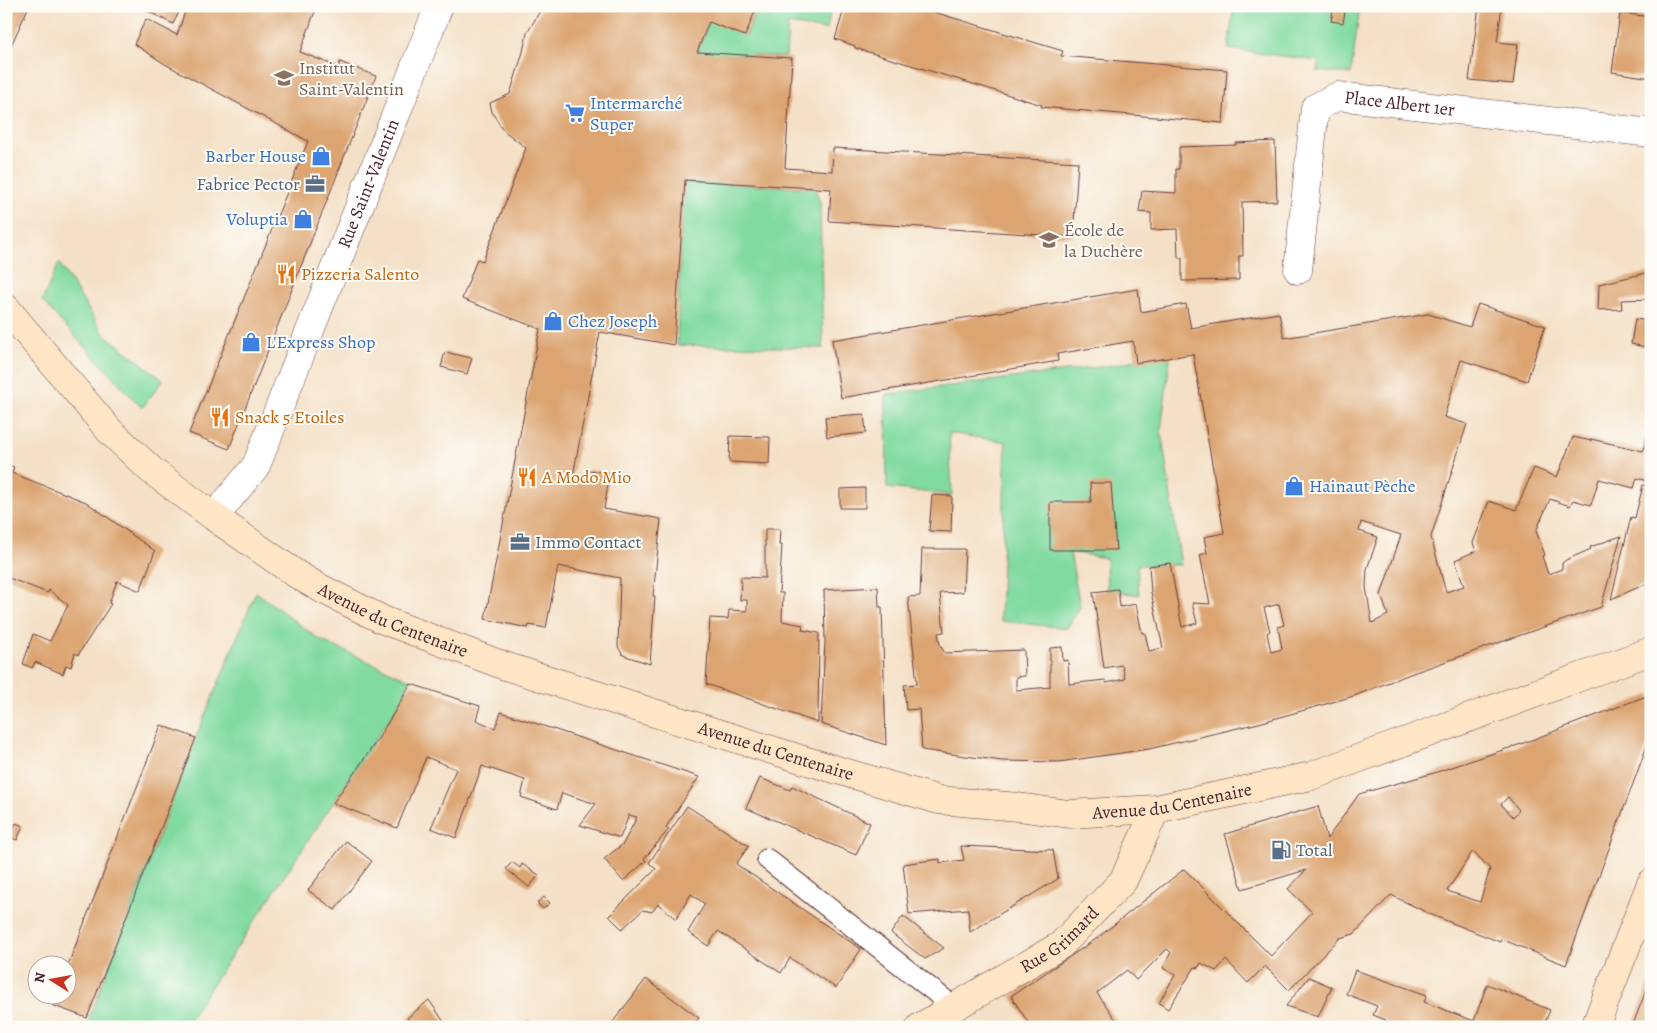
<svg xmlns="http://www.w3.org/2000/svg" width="1657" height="1033" font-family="Alegreya,serif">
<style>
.green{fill:#81daa0;stroke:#667c66}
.building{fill:#dca471;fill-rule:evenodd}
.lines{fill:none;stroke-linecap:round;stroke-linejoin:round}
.lane-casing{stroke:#643c42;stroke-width:22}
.street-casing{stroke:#643c42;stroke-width:29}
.secondary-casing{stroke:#643c42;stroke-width:29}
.lane{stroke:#fff;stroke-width:20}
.street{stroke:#fff;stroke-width:28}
.secondary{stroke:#fde5c5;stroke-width:28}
.labels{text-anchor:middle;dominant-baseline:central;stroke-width:4;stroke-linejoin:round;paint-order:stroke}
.education-label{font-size:18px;fill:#785e54;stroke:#fdfcf7;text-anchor:start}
.shop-label{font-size:18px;fill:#366cbe;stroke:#fdfcf7;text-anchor:start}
.street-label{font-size:18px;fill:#4a1f2b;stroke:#fdfcf7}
.service-label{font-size:18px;fill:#4e5e75;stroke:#fdfcf7;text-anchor:start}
.food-label{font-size:18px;fill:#c56008;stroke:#fdfcf7;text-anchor:start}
</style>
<rect width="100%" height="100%" fill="#fdfcf7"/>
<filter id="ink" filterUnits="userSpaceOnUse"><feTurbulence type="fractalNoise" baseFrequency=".02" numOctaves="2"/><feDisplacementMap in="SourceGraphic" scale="10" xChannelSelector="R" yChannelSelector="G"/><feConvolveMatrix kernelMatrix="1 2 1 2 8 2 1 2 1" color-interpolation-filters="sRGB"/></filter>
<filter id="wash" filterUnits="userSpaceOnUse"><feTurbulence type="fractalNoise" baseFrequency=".0096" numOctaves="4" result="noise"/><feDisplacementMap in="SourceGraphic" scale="20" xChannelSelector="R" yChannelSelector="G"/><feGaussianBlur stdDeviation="1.12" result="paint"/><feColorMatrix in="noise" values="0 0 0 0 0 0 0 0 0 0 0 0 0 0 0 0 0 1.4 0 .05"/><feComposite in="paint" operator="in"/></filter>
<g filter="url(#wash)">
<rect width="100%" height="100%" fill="#f4e0c6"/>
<g class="green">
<polygon points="758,6 831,6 827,30 788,24 786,57 697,53 709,21 746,36"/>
<polygon points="1234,6 1360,6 1351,74 1317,71 1319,61 1228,49"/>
<polygon points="683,182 815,188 820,203 823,348 677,345"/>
<polygon points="59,263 104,334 163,380 142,408 42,301"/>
<polygon points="1171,351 1161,430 1181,565 1137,565 1139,595 1107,590 1106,558 1070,552 1080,607 1067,628 1000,621 1006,442 949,433 952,495 887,488 886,394 1114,365"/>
<polygon points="256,592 320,640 410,680 403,698 184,1027 86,1027 196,737"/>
</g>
<g id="blocks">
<g class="building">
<polygon points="6,6 29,6 9,50 6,48"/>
<polygon points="138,6 182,6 173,24"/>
<polygon points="187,6 317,6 300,52 338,67 340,62 376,76 229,449 189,433 308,141 165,64 134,44 146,19 177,35"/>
<polygon points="543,6 757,6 745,36 709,22 697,52 792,58 785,168 832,171 833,148 1078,162 1073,237 829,221 831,189 685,180 674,345 600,332 573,476 587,478 588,470 610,473 604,509 661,519 653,596 655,596 650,664 623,655 618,647 620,578 558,566 546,628 529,625 528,628 485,619 540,329 462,299 477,259 483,261 526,148 503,130 492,112 490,103 510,94 523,52 527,33"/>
<polygon points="845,6 914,6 1063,51 1061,56 1227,70 1223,123 1041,107 1042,105 855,48 855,46 835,39"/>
<polygon points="1334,6 1346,6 1343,23 1331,21"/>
<polygon points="1479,6 1502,6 1497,42 1518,44 1513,84 1469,80"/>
<polygon points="1620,13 1651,17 1651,78 1612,72"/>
<polygon points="1275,141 1277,201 1242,202 1243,256 1239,256 1239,280 1182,281 1182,258 1178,258 1177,229 1151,230 1151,213 1139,212 1142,191 1176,193 1176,169 1179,169 1179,147 1236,145 1236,143"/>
<polygon points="1651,272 1651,299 1621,300 1622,309 1598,310 1599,284"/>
<path d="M1138,289L1141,312L1186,304L1191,328L1279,313L1284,338L1428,314L1470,327L1478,304L1545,326L1527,381L1461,360L1444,417L1467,424L1431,537L1446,592L1464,586L1455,560L1476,551L1473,543L1489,501L1516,510L1534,468L1557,477L1573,437L1591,441V439L1643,451L1651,422V466L1648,481L1637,478L1634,488L1599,479L1591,505L1573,500L1570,506L1550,499L1536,531L1545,555L1542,556L1548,574L1562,569V563L1566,560L1591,549L1590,547L1621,536L1601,607L1410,674L1354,696L1259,723L1149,749L1059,762L1002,761L922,750L919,709L906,710L904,685L917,684L908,597L920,596L922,549H965L963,592L940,593L944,632L938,633L940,645L945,653L1024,650L1025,676L1016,677V690L1050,687V648L1062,647L1063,661L1068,660L1069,684L1105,680L1106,683L1125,679L1122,665L1104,668L1093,592L1118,589L1120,607L1136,604L1142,633H1145L1149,651L1163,648L1151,592L1149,566L1170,563L1182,627L1197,623L1192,603L1210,604L1200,555L1207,553L1204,537L1224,533L1193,354L1136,363L1133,341L1057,354L1058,361L841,398L832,340ZM1361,522L1401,535L1381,595L1388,615L1372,623L1366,587L1367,569L1378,537L1359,531ZM1279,604L1284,625L1278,627L1282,649L1271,652L1267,633L1270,631L1264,608Z"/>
<polygon points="1635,319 1651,321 1651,348 1631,344"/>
<polygon points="445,352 472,358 467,374 441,367"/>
<polygon points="864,414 866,433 827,437 825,417"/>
<polygon points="730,436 770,437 769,464 729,462"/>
<polygon points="6,464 14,467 12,473 86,502 155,551 140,591 117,581 109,603 111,604 78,655 75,653 71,667 66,665 63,674 35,662 32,668 23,664 33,634 50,641 68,605 49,590 48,593 6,577"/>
<polygon points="1090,483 1111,483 1116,550 1050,550 1050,502 1091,502"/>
<polygon points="1643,485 1651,486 1651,582 1611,599 1631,517 1635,518"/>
<polygon points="865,488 865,508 840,508 840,489"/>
<polygon points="932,495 952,496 951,532 929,531"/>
<polygon points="765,529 780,529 779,545 782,545 779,593 783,593 782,621 803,625 802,630 819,633 818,723 706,684 710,618 728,619 729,610 747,611 747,600 740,600 741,577 765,578"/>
<polygon points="878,587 879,607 882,607 886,745 821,724 825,642 824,590"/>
<polygon points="411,684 480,706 476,720 495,728 501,712 699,777 666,827 669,829 644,859 646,861 623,881 604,859 623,844 637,817 629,815 620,838 580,825 596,804 562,793 557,809 521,797 525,780 482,766 456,838 431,828 456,769 426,757 397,828 333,803 378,739"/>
<path d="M1649,695L1651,696V735L1566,965L1501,939L1500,942L1432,915L1391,895L1354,934L1340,938L1289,990L1265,966L1248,983L1226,960L1216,971L1201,963L1198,968L1195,967L1168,1009L1159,1003L1175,975L1163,968L1171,952L1167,949L1136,980L1127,970L1097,993L1121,1027H1031L1011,996L1096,939L1184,869L1271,956L1312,912L1288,889L1306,870L1242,889L1225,834L1318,806L1327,839L1359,794L1434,773L1521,744ZM1508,797L1519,810L1513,817L1501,804ZM1473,851L1490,869L1480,902L1447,891Z"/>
<polygon points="161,725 196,738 87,1018 52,1005 56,996 68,996 68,965"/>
<polygon points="760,778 790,790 792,786 870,823 856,855 746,808"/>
<polygon points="687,806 749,846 736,864 861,949 836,988 790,958 781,973 718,931 708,946 688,932 705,904 691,894 676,919 658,904 652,912 643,910 622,929 609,916 656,869 649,863"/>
<polygon points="16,823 23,826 17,840 10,837"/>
<polygon points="346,841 372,861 335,910 308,890"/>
<polygon points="961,846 1053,850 1058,879 970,932 968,909 909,914 903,864 940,859 940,863 964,860"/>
<polygon points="512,862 520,868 522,864 539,875 529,887 506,869"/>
<polygon points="544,897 550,903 543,909 537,903"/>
<polygon points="903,916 944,948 925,959 891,933"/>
<polygon points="1355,970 1427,995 1424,1002 1474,1021 1487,984 1550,1010 1543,1027 1383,1027 1386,1020 1373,1015 1377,1006 1346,994"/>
<polygon points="1309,977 1332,987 1318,1017 1286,1006"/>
<polygon points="1651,978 1651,1027 1632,1027 1640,1006"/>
<polygon points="646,979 699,1018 692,1027 609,1027"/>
<polygon points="429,1000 444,1022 439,1027 413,1027 407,1018"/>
<polygon points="528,1020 537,1027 523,1027"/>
</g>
</g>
</g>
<g filter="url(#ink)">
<use href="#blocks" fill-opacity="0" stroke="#643c42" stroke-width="1"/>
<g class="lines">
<defs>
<polyline id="lane" points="767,859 954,1007"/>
<g id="street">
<path id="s1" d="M1298,270L1315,108L1338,96L1651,133"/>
<path id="s2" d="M214,517L256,466L439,6"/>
</g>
<g id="secondary">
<path id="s3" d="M6,308L109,430L151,470L214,517L296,574L320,588L383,620L505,666L807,761L939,800L1018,807L1069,814L1156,809L1311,776L1651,651"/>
<path id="s4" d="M920,1027L1061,945L1123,881L1156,809"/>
<polyline points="1595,1027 1651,883"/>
</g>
</defs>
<use href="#lane" class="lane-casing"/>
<use href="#street" class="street-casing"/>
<use href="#secondary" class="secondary-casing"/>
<use href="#lane" class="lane"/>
<use href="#street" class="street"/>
<use href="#secondary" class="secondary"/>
</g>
</g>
<defs>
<symbol id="school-bare" viewBox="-9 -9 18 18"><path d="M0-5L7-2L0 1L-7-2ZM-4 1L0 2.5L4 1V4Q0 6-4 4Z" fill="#8d6e63" stroke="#fdfcf7" stroke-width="2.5" paint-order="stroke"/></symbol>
<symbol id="supermarket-bare" viewBox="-9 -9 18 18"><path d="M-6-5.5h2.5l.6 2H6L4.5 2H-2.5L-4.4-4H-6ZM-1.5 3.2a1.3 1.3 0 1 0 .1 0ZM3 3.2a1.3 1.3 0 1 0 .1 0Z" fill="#3f7fe0" stroke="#fdfcf7" stroke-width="2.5" paint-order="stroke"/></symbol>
<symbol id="shop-bare" viewBox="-9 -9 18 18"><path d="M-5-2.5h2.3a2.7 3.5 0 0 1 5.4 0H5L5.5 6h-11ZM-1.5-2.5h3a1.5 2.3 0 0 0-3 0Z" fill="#3f7fe0" stroke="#fdfcf7" stroke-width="2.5" paint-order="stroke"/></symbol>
<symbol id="office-bare" viewBox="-9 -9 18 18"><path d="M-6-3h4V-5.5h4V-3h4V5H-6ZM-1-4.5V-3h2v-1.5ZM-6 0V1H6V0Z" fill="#5c6f8a" stroke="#fdfcf7" stroke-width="2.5" paint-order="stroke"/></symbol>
<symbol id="restaurant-bare" viewBox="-9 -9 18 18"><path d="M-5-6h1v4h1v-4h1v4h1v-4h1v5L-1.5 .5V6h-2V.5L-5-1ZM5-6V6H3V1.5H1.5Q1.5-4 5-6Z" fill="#e8710a" stroke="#fdfcf7" stroke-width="2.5" paint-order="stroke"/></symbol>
<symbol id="fuel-bare" viewBox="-9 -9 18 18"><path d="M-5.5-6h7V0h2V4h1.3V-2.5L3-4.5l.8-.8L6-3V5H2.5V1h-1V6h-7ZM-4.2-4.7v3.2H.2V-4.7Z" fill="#5c6f8a" stroke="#fdfcf7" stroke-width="2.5" paint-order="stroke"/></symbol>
</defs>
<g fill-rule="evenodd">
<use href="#school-bare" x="270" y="64" width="28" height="28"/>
<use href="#supermarket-bare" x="561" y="99" width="28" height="28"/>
<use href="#shop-bare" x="307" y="142" width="28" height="28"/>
<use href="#office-bare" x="301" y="170" width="28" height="28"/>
<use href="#shop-bare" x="289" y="205" width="28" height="28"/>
<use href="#school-bare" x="1035" y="226" width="28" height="28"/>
<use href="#restaurant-bare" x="272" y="260" width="28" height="28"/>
<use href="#shop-bare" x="539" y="307" width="28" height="28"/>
<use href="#shop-bare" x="237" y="328" width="28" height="28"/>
<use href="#restaurant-bare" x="206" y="403" width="28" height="28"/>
<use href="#restaurant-bare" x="513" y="463" width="28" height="28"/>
<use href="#shop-bare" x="1280" y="472" width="28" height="28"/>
<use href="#office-bare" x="506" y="528" width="28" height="28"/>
<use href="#fuel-bare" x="1267" y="836" width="28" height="28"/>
</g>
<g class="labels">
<g class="education-label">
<text x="299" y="68">Institut<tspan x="299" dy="21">Saint-Valentin</tspan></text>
<text x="1064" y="230">École de<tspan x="1064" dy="21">la Duchère</tspan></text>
</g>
<g class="shop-label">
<text x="590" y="103">Intermarché<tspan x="590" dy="21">Super</tspan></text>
<text x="306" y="156" text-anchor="end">Barber House</text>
<text x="288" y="219" text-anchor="end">Voluptia</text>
<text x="568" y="321">Chez Joseph</text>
<text x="266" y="342">L'Express Shop</text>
<text x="1309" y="486">Hainaut Pèche</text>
</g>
<g class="street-label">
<text stroke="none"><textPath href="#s1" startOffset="251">Place Albert 1er</textPath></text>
<text stroke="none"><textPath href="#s2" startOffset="370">Rue Saint-Valentin</textPath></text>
<text stroke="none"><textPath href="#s3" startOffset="504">Avenue du Centenaire</textPath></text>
<text stroke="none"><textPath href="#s3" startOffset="909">Avenue du Centenaire</textPath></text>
<text stroke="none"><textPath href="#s3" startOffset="1314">Avenue du Centenaire</textPath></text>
<text stroke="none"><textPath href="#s4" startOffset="165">Rue Grimard</textPath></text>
</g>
<g class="service-label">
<text x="300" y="184" text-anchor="end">Fabrice Pector</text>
<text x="535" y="542">Immo Contact</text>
<text x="1296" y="850">Total</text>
</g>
<g class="food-label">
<text x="301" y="274">Pizzeria Salento</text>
<text x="235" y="417">Snack 5 Etoiles</text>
<text x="542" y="477">A Modo Mio</text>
</g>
</g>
<rect width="1657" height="1033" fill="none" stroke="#fdfcf7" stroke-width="25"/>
<g transform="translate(52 980) rotate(281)"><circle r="24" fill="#fdfcf7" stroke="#b5a4a5"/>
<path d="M0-4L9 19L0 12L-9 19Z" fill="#c8321e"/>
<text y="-8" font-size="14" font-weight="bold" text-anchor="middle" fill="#4a1f2b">N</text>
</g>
</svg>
